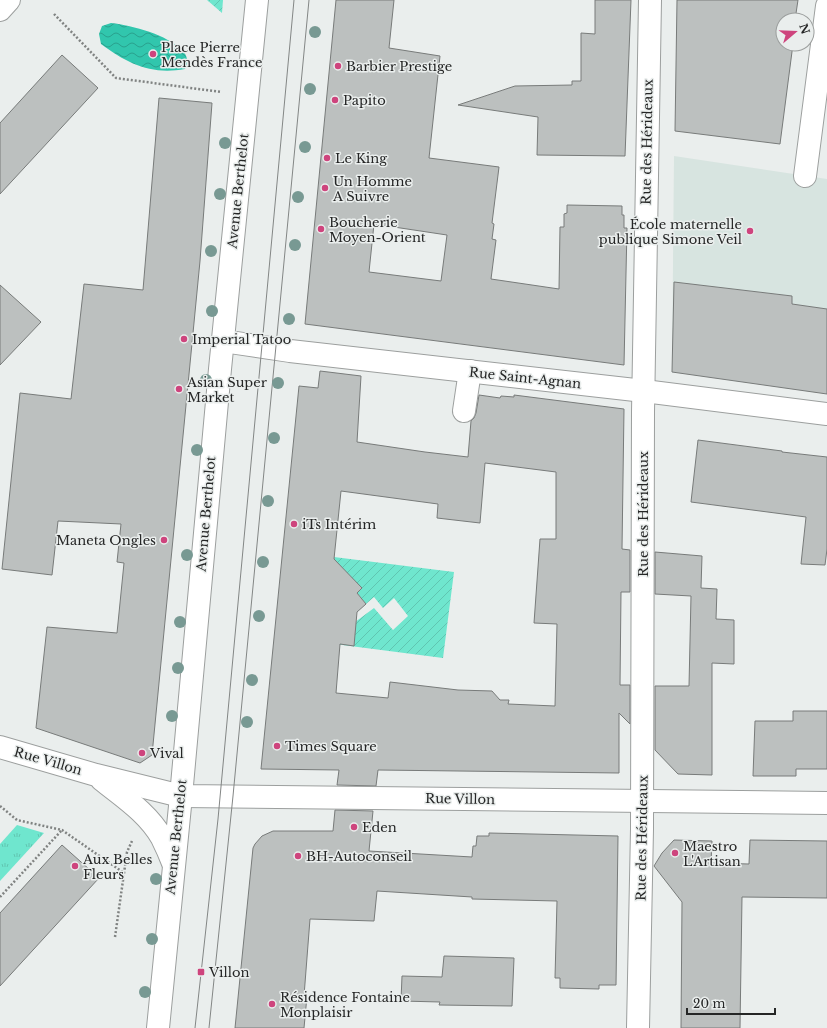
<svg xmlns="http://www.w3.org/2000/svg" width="827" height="1028" font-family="'Libre Baskerville',serif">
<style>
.built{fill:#d7e4e0}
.grass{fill:url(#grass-tufts)}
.garden{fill:url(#garden-furrows)}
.water{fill:url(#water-waves)}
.building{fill:#bcc0bf;stroke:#787b7a;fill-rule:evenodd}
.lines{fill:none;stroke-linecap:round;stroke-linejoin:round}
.minor-casing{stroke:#9c9f9e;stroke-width:24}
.major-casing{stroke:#9c9f9e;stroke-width:24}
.path{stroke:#808382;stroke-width:2.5;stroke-dasharray:2 2;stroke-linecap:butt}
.minor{stroke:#fff;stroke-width:22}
.major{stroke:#fff;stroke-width:22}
.tram{stroke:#838685;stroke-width:1}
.tree{fill:#789993}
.poi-dot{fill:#ce447d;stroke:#eaeeed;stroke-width:1.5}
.labels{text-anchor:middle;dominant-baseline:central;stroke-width:3;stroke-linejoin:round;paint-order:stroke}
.poi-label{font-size:13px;fill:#252626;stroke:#eaeeed;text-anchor:start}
.street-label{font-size:13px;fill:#252626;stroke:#eaeeed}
</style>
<defs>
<pattern id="grass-tufts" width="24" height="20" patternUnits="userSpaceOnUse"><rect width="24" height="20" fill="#6fe6ce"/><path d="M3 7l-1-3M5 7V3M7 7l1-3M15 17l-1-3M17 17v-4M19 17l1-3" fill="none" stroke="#60c5b1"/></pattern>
<pattern id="garden-furrows" width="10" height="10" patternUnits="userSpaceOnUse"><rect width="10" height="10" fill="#6fe6ce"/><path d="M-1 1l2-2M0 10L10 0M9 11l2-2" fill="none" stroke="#60c5b1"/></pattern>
<pattern id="water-waves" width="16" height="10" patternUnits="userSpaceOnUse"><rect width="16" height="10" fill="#31c6ad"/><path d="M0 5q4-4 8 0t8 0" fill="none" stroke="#29a18d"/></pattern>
</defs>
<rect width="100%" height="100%" fill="#eaeeed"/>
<polygon class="built" points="674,156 827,179 827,394 672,372"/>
<polygon class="grass" points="17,825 44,833 0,881 0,844"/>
<g class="garden">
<polygon points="207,0 223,0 222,13"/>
<polygon points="334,557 454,572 443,658 327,643 374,608 393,630 408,616 394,598 383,608 374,597 366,604 333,563"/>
</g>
<path class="water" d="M111,23C134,26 166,34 183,51C186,54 187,59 188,62L185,69C151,75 128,64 101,44L99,34L102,26Z"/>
<g class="building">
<path d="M336,0H394L389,48L440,56L429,158L499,167L492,223L494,224L492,239L496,240L491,279L559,289L560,227H564V214L567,213V205L622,206V215H624V228H627L624,365L305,324ZM374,224L447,235L441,281L369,272Z"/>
<polygon points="595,0 631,0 625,156 537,155 538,117 458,105 515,86 572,85 572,81 581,81 581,33 595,34"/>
<polygon points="677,0 798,0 795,20 783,20 783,44 793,44 780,144 675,131"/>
<polygon points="62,55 98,88 0,194 0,123"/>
<polygon points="159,98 212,103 200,261 152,755 140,763 36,728 47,627 117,633 124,563 117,562 121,524 58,521 52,575 2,569 20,393 71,399 84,284 143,290"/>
<polygon points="674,282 792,296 792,304 827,309 827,394 672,372"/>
<polygon points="0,285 41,322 0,365"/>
<path d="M320,371L361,376L357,442L425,452L468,457L471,421L474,418L476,413L479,395L500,398L501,396L514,397V395L624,409L622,549L630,550V592H621L620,685H630V724L619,713V773L378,770L376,786L337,785L339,770L261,769L299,386L318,388ZM485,463L556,472V539H540L534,623L557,624L555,706L508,704L509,700H500L492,691L458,690L390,682L388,698L336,693L340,644L354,646L357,612L366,604L357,593L362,588L334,559L341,491L438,504L437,518L480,523Z"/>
<polygon points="698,440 782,451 782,452 827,457 827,549 825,565 801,564 806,517 691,502"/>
<polygon points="655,552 702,556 701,588 717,589 716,619 734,620 734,664 712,663 712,775 678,774 655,750 655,686 689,686 691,596 655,594"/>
<polygon points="793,711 827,711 827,769 796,769 796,776 753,776 755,721 793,721"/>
<polygon points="335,810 373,811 369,851 472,857 473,846 476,846 477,836 489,836 489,833 618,836 616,985 599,985 599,989 560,988 560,978 555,978 557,901 472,899 472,897 377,891 374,921 310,919 304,996 307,996 304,1028 235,1028 253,848 255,844 262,836 273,831 333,831"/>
<polygon points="674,840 712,841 711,863 749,864 750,840 827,841 827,898 742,897 740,1028 681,1028 682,902 654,866 662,853"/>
<polygon points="62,845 99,878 0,986 0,913"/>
<polygon points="444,956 514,958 512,1006 439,1005 440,1002 401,1001 402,976 442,977"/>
</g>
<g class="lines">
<defs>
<g id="minor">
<polyline points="805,176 827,6"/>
<polyline points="223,341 290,351 644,391 827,414"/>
<polyline points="464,411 470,371"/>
<polyline points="0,747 96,775 181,796 827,803"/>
<path d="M102,780C123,797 148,813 162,838C166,846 170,855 173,863"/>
<polyline points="638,1028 642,829 643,412 650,0"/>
</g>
<g id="major">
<polyline points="0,10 9,0"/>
<polyline points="158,1028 181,796 220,369 257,0"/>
</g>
</defs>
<use href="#minor" class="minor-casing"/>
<use href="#major" class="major-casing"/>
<g class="path">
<polyline points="54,14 116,78 221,92"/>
<polyline points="0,806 17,820 62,830 124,873"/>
<polyline points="0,897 62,830"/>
<polyline points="115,937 127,852 132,841"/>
</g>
<use href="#minor" class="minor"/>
<use href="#major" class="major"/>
<g class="tram">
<polyline points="195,1028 218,819 294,0"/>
<polyline points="209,1028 233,796 309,0"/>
</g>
</g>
<g class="tree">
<circle cx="315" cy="32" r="6"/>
<circle cx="310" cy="89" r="6"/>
<circle cx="225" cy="143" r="6"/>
<circle cx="305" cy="147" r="6"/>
<circle cx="220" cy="194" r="6"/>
<circle cx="298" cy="197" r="6"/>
<circle cx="295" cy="245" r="6"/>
<circle cx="211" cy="251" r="6"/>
<circle cx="212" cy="311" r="6"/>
<circle cx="289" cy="319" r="6"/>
<circle cx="206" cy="380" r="6"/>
<circle cx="278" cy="383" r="6"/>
<circle cx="274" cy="438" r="6"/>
<circle cx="197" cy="450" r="6"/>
<circle cx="268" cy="501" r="6"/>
<circle cx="187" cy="555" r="6"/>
<circle cx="263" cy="562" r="6"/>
<circle cx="259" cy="616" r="6"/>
<circle cx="180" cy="622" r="6"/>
<circle cx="178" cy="668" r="6"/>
<circle cx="252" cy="680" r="6"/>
<circle cx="172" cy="716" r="6"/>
<circle cx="247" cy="722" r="6"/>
<circle cx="156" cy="879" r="6"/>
<circle cx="152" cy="939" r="6"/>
<circle cx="145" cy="992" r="6"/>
</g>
<g class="poi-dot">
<circle cx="153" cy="54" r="4"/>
<circle cx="338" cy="66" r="4"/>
<circle cx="335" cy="100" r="4"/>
<circle cx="327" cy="158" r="4"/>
<circle cx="325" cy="188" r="4"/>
<circle cx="321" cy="229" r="4"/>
<circle cx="750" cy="231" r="4"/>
<circle cx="184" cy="339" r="4"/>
<circle cx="179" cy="389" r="4"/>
<circle cx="294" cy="524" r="4"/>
<circle cx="164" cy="540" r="4"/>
<circle cx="277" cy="746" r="4"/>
<circle cx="142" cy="753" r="4"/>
<circle cx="354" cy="827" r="4"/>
<circle cx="675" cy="853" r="4"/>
<circle cx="298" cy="856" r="4"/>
<circle cx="75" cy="866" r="4"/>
<rect x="197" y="968" width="8" height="8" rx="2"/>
<circle cx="272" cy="1004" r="4"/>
</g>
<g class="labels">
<g class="poi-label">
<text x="161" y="47">Place Pierre<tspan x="161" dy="15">Mendès France</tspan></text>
<text x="346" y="66">Barbier Prestige</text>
<text x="343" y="100">Papito</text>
<text x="335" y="158">Le King</text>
<text x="333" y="181">Un Homme<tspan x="333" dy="15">A Suivre</tspan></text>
<text x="329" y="222">Boucherie<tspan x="329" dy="15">Moyen-Orient</tspan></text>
<text x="742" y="224" text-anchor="end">École maternelle<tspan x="742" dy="15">publique Simone Veil</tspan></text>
<text x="192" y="339">Imperial Tatoo</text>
<text x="187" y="382">Asian Super<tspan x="187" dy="15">Market</tspan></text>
<text x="302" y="524">iTs Intérim</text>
<text x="156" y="540" text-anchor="end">Maneta Ongles</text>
<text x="285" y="746">Times Square</text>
<text x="150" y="753">Vival</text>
<text x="362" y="827">Eden</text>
<text x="683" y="846">Maestro<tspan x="683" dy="15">L'Artisan</tspan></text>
<text x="306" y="856">BH-Autoconseil</text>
<text x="83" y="859">Aux Belles<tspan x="83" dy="15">Fleurs</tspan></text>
<text x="209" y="972">Villon</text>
<text x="280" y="997">Résidence Fontaine<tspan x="280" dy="15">Monplaisir</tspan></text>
</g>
<g class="street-label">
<text transform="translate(647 142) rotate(-89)">Rue des Hérideaux</text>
<text transform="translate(238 191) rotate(-84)">Avenue Berthelot</text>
<text transform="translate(525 378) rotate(6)">Rue Saint-Agnan</text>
<text transform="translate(206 514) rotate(-85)">Avenue Berthelot</text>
<text transform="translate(643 514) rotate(-90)">Rue des Hérideaux</text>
<text transform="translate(48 761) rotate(16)">Rue Villon</text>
<text transform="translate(460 799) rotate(1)">Rue Villon</text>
<text transform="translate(176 837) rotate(-84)">Avenue Berthelot</text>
<text transform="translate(642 838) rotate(-89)">Rue des Hérideaux</text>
</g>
</g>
<g transform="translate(795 32) rotate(71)"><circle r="19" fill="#eaeeed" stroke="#9b9e9d"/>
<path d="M0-3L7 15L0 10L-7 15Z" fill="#ce447d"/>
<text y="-6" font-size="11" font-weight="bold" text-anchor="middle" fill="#252626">N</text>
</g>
<path d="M687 1008v6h88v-6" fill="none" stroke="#252626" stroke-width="2"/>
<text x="693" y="1008" font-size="12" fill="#252626" stroke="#eaeeed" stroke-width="3" paint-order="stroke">20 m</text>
</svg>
